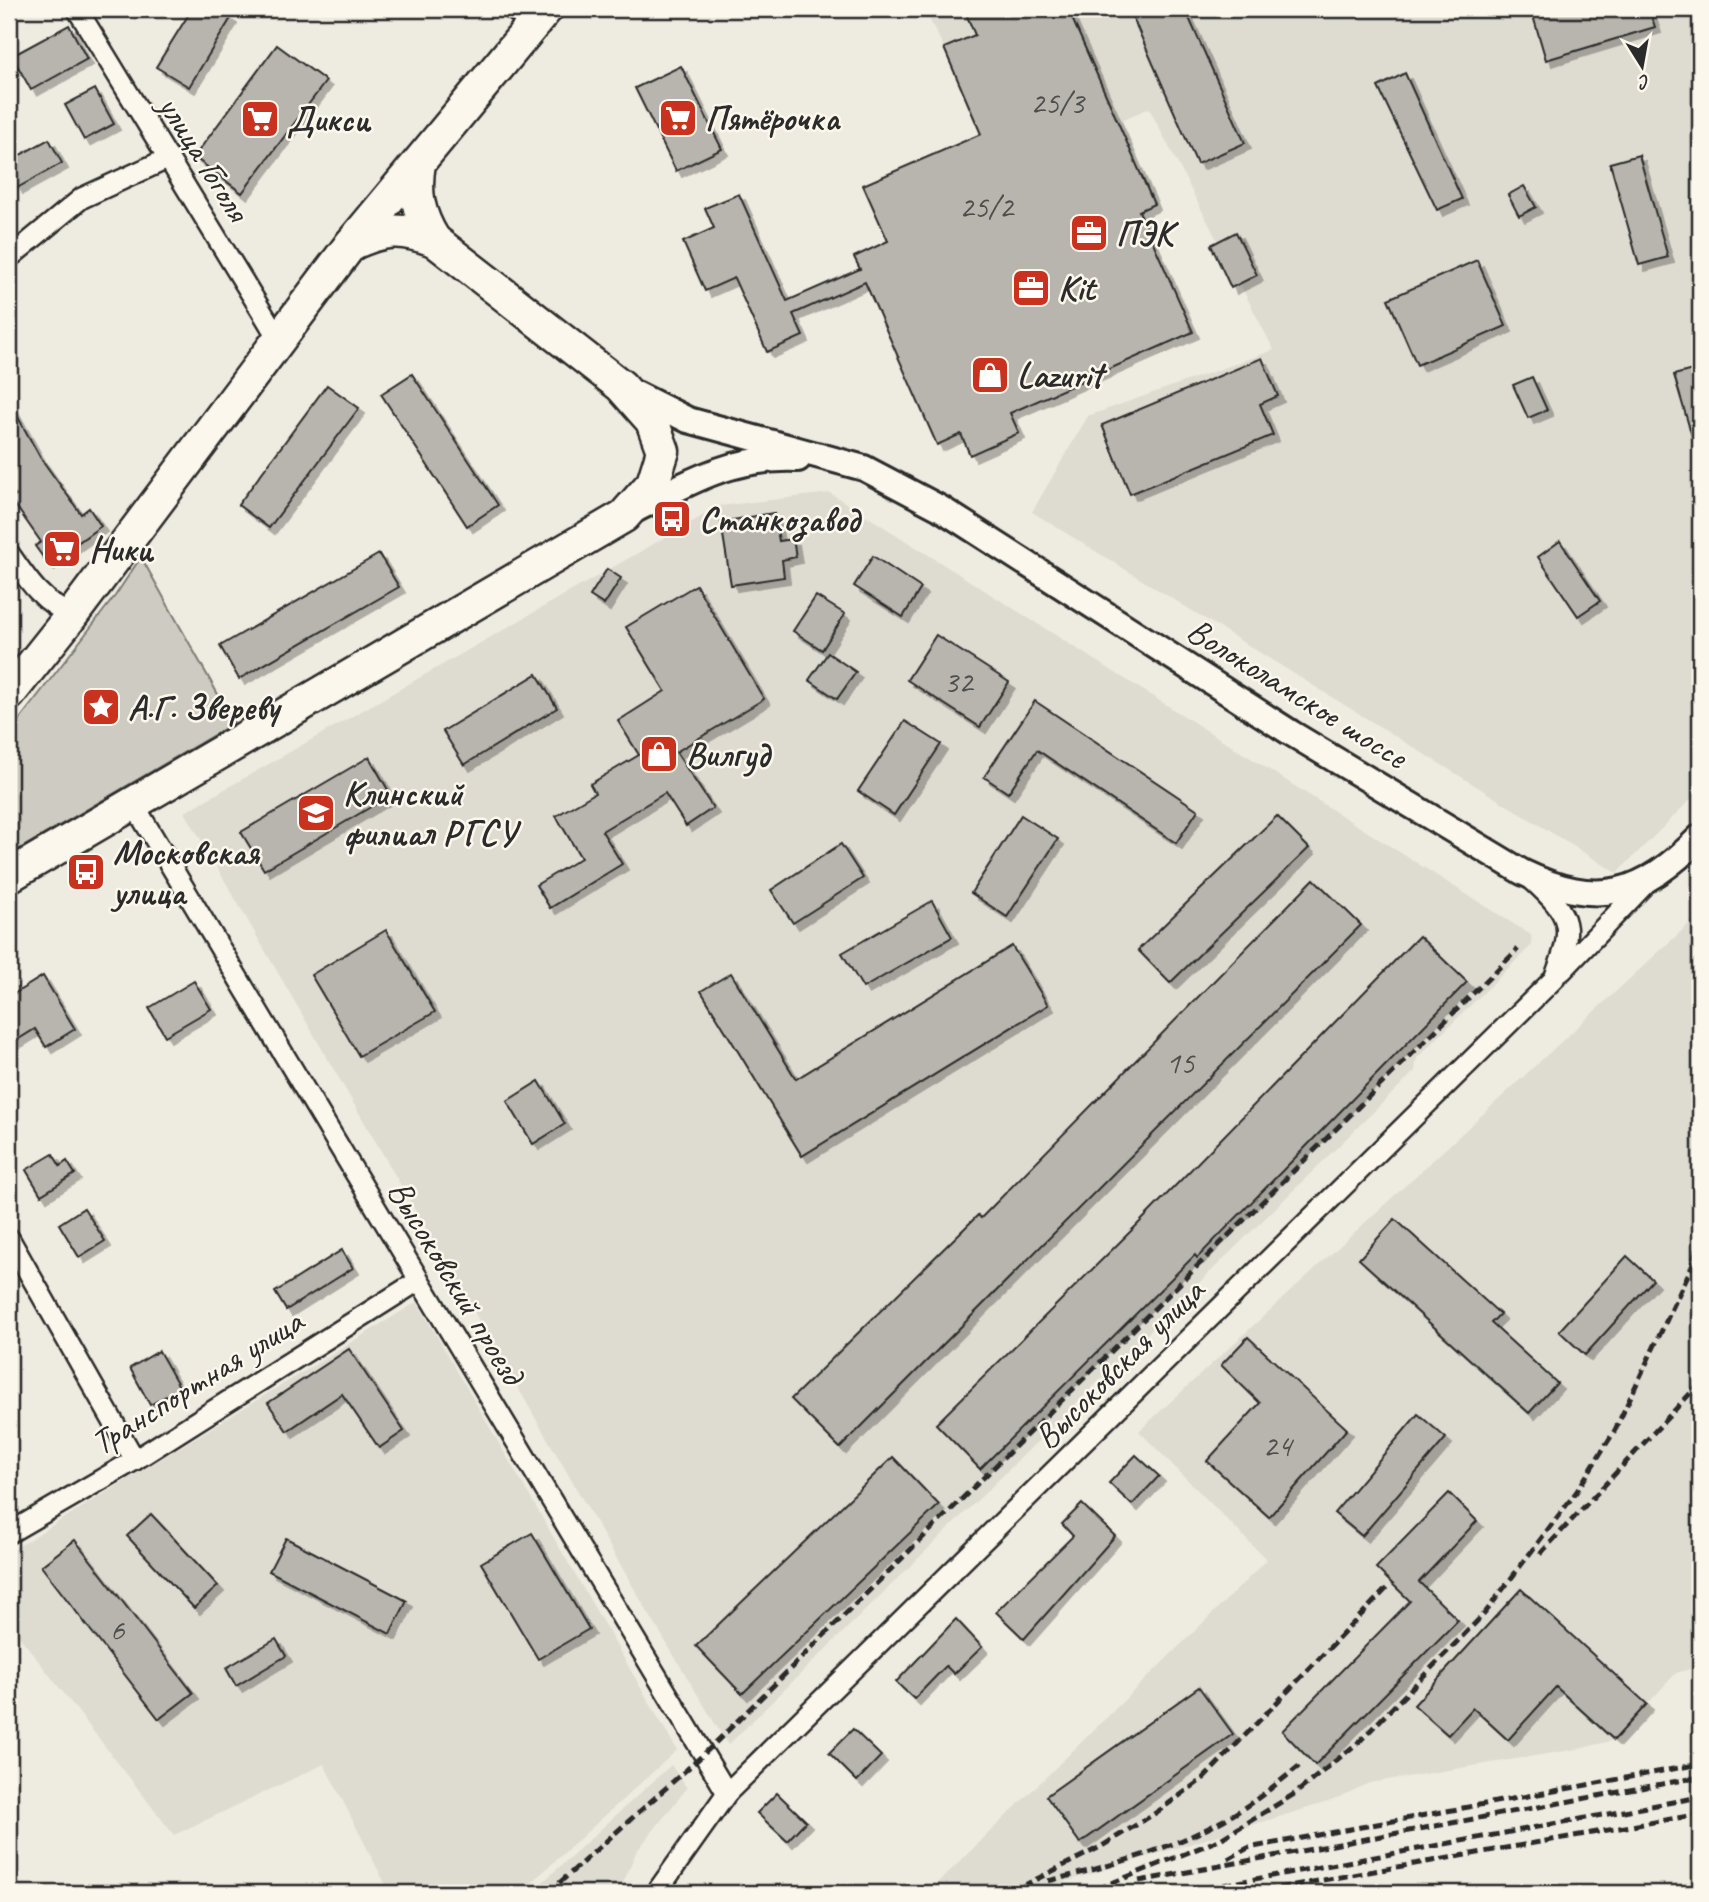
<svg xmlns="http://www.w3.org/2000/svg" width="1709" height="1902" font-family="Caveat,sans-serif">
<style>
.built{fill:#dedbd1}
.green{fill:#cecbc2;stroke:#7c7b76;stroke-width:2}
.building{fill:#b8b5ae;stroke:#2b2b2b;stroke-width:2;filter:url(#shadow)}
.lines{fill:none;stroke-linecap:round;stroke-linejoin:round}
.minor-casing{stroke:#2b2b2b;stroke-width:24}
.tertiary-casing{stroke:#2b2b2b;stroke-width:30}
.trunk-casing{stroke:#2b2b2b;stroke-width:37}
.minor{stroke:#fbf7ec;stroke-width:19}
.tertiary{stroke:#fbf7ec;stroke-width:24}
.trunk{stroke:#fbf7ec;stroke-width:32}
.rail{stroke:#2b2b2b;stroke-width:5;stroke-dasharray:10 5;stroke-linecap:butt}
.labels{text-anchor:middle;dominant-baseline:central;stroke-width:5;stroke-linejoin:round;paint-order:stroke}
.number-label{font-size:32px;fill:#4e4e4c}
.poi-label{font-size:35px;font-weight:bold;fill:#2b2b2b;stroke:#fbf7ec;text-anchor:start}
.street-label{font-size:35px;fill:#2b2b2b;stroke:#fbf7ec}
</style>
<defs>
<filter id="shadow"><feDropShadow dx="6" dy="6" stdDeviation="0" flood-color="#0004"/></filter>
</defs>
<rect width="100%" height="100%" fill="#eeebe0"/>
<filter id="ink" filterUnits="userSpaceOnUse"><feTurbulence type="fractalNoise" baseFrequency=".0143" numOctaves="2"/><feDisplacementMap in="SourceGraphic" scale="14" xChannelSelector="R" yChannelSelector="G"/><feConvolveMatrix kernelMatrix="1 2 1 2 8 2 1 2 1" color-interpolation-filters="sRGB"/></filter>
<g filter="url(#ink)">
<g class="built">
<polygon points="924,9 1700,9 1700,790 1617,873 1032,512 1088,416 1274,350 1149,108 1008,170"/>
<polygon points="830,493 1531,935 1532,945 1417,1058 1415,1071 728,1745 646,1609 185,812 720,506"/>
<polygon points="1700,914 1700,1666 1676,1673 1614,1740 1583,1748 1369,1783 1331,1801 1028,1893 940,1893 938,1883 1267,1560 1139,1431"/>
<polygon points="417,1302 677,1750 520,1893 390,1893 324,1764 174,1835 9,1623 9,1552"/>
<polygon points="671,1765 687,1788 636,1852 619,1893 531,1893"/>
</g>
<polygon class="green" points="141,557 234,723 9,855 9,733 115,596"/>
<g class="building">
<polygon points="192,9 216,9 231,18 189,87 156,67"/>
<polygon points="964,9 1068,9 1154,204 1139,211 1193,332 1010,413 1019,433 970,455 961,434 937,445 865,282 793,314 803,336 767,352 734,278 705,291 683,242 714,228 705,208 739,194 787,301 860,269 854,257 888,241 863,185 981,134 944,48 975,35"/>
<polygon points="1129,9 1185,9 1245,143 1197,164"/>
<polygon points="1531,9 1649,9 1655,27 1546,60"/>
<polygon points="69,25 87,59 31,90 12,56"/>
<polygon points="277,45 326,81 242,193 194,157"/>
<polygon points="681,66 722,149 676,171 635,88"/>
<polygon points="1405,73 1462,199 1437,210 1378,87"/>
<polygon points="95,89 114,124 84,140 65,105"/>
<polygon points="49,139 62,163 17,188 9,173 9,161"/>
<polygon points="1639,155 1668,257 1639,265 1610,163"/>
<polygon points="1524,186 1536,207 1519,216 1508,195"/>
<polygon points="1236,232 1257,275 1231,288 1211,245"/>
<polygon points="1477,260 1506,326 1417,365 1388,299"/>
<polygon points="1262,358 1278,396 1260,404 1273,435 1130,494 1102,425"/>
<polygon points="1700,368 1700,450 1696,450 1674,375"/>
<polygon points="412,374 498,505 467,526 381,394"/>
<polygon points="1532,377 1547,410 1528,418 1513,385"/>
<polygon points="327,385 359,408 269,528 238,505"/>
<polygon points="9,401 40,457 81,514 89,508 101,526 48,564 35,546 41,542 11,499 16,496 9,486"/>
<polygon points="774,513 779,541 793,539 796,557 782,560 784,577 731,585 721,522"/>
<polygon points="1560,541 1600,601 1578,616 1538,557"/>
<polygon points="379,554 399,587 239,679 220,646"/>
<polygon points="873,556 921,588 903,617 854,586"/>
<polygon points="607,569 621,578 604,605 590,596"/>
<polygon points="696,585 764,699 676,752 713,808 686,826 665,793 602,831 622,864 550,908 536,885 581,858 556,816 595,793 590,784 639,755 618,721 665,691 626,627"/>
<polygon points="816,596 845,614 822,650 793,631"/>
<polygon points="936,635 1009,682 980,727 907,680"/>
<polygon points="828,653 856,672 837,699 809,680"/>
<polygon points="537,674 557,708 464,765 443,731"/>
<polygon points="1035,701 1198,810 1176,843 1037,750 1008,793 984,777"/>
<polygon points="905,721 941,744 894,815 858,791"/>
<polygon points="369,757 391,795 264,870 241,832"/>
<polygon points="1021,815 1058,839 1007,917 971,893"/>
<polygon points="1277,816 1309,848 1170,983 1138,950"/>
<polygon points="841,844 863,878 793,923 771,890"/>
<polygon points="1314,879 1361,925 840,1448 791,1399 978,1215 981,1218"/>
<polygon points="932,901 952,937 863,988 842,953"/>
<polygon points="386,930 435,1012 359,1056 311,975"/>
<polygon points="1419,936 1467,982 1197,1258 1195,1255 980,1469 936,1424 1136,1226"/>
<polygon points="1012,946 1048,1005 802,1156 701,991 731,973 796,1079"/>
<polygon points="43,976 75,1029 46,1047 35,1029 9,1045 9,997"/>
<polygon points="194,981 211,1009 165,1036 149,1008"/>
<polygon points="539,1081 565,1124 533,1144 507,1101"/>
<polygon points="53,1154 60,1166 67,1161 75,1174 41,1195 26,1170"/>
<polygon points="84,1208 105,1241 79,1257 59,1224"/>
<polygon points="1395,1219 1500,1314 1491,1323 1557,1383 1529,1413 1359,1259"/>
<polygon points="342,1250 353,1268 286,1310 275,1292"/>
<polygon points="1627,1256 1653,1280 1585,1355 1559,1331"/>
<polygon points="1248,1337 1347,1429 1269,1517 1207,1461 1260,1403 1221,1365"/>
<polygon points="349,1349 404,1431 379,1448 342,1394 287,1431 268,1403"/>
<polygon points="159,1351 180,1388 150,1405 130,1368"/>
<polygon points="1418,1414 1446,1438 1362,1536 1334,1513"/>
<polygon points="1136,1455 1159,1476 1132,1505 1109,1483"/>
<polygon points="893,1457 939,1505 742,1694 696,1646"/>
<polygon points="1449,1493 1477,1521 1419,1582 1458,1620 1315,1765 1282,1731 1410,1601 1376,1568"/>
<polygon points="1082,1504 1115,1536 1024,1639 996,1612 1073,1536 1062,1524"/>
<polygon points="151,1514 218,1586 194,1608 127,1536"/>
<polygon points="532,1533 589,1629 538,1659 481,1563"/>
<polygon points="286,1538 407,1601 390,1634 269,1571"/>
<polygon points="75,1540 193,1693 159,1719 41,1566"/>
<polygon points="1521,1589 1647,1704 1614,1740 1556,1687 1508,1740 1473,1708 1448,1735 1414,1705"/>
<polygon points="956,1619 982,1647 954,1674 946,1666 914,1699 896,1682"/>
<polygon points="276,1639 286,1656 236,1686 226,1668"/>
<polygon points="1199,1687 1233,1734 1080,1843 1046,1796"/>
<polygon points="853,1729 881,1756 857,1781 829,1753"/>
<polygon points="777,1793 806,1821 787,1841 757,1813"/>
</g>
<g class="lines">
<defs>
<g id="minor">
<polyline points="77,9 267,320 273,330 283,335"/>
<polyline points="512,9 534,24"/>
<polyline points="9,258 82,198 169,158"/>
<path d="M9,553C27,579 42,603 72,615"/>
<polyline points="133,803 727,1793"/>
<polyline points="1562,971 1648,881"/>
<polyline points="9,1238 135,1460"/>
<polyline points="9,1533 135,1460 418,1281"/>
<path d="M656,1893L727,1793L1554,979C1574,927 1573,917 1531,879"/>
</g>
<g id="tertiary">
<path d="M636,394L688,420L864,468L940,508L1291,733L1522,872C1599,909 1642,895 1700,837"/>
<path d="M635,510C691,481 733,456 798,459"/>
</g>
<g id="trunk">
<path d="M419,163C414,193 418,214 434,240"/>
<polyline points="9,694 72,615 351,244 546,9"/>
<path d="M9,876L624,516L653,483L663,451L652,421L621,386L434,240C400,227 384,229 351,244"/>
</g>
</defs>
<use href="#minor" class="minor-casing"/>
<use href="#tertiary" class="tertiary-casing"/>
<use href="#trunk" class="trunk-casing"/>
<use href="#minor" class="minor"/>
<use href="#tertiary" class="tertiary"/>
<use href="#trunk" class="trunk"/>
<g class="rail">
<polyline points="1694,1259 1700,1231"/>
<polyline points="1540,1554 1700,1383"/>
<polyline points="1228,1859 1248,1848 1700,1764"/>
<path d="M1048,1881C1107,1867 1166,1851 1220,1822C1249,1807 1274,1786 1299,1766"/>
<polyline points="1139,1881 1700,1777"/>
<polyline points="1097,1889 1219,1840 1296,1793 1360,1741 1485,1613 1577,1491 1615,1430 1700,1249"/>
<polyline points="548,1893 704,1754 1518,949"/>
<polyline points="1009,1893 1102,1846 1157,1812 1204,1778 1387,1588"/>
<polyline points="1075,1893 1105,1887"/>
<polyline points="1179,1893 1700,1797"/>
<polyline points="1249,1893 1700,1814"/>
</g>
</g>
</g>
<defs>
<symbol id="supermarket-square" viewBox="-11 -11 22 22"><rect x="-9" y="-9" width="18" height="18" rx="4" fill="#c8321e" stroke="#fbf7ec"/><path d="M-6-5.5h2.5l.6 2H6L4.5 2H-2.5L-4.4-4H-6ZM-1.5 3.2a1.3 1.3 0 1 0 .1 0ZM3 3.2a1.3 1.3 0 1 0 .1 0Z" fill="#fff"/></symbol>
<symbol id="office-square" viewBox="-11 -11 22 22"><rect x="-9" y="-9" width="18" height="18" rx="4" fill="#c8321e" stroke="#fbf7ec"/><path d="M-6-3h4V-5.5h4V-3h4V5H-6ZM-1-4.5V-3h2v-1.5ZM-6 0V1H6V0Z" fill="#fff"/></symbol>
<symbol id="shop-square" viewBox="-11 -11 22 22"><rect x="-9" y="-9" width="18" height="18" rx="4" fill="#c8321e" stroke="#fbf7ec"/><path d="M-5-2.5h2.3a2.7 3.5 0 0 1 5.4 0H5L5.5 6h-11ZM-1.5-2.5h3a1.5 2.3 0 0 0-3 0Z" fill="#fff"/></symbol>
<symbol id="bus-square" viewBox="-11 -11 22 22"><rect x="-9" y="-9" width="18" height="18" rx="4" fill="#c8321e" stroke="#fbf7ec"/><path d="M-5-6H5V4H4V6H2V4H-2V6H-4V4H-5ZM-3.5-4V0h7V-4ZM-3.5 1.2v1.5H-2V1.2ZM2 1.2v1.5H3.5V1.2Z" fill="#fff"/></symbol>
<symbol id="sight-square" viewBox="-11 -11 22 22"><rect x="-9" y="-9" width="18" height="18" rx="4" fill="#c8321e" stroke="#fbf7ec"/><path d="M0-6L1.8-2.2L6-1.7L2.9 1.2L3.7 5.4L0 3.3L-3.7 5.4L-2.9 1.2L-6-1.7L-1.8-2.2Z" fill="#fff"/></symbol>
<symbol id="university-square" viewBox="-11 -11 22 22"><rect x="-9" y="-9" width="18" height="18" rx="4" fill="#c8321e" stroke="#fbf7ec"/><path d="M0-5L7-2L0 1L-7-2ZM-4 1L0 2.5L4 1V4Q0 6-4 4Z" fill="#fff"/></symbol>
</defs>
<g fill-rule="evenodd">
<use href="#supermarket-square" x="656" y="96" width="44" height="44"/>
<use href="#supermarket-square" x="238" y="97" width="44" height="44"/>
<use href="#office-square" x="1067" y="211" width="44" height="44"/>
<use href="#office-square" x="1009" y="266" width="44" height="44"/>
<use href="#shop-square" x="968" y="353" width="44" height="44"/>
<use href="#bus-square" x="650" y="497" width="44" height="44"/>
<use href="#supermarket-square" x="40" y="527" width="44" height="44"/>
<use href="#sight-square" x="79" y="685" width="44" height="44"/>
<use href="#shop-square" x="637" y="732" width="44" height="44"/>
<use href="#university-square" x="294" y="791" width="44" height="44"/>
<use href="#bus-square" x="64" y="850" width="44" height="44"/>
</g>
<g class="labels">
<g class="number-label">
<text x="1057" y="102">25/3</text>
<text x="986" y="206">25/2</text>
<text x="958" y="681">32</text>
<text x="1180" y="1062">15</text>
<text x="1277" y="1445">24</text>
<text x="117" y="1629">6</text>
</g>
<g class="poi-label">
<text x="705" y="118">Пятёрочка</text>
<text x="287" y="119">Дикси</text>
<text x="1116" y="233">ПЭК</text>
<text x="1058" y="288">Kit</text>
<text x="1017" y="375">Lazurit</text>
<text x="699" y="519">Станкозавод</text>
<text x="89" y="549">Ники</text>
<text x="128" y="707">А.Г. Звереву</text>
<text x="686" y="754">Вилгуд</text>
<text x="343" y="793">Клинский<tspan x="343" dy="40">филиал РГСУ</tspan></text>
<text x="113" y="852">Московская<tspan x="113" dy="40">улица</tspan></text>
</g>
<g class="street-label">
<text transform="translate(204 158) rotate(58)">улица Гоголя</text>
<text transform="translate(1297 693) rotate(32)">Волоколамское шоссе</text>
<text transform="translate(456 1282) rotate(59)">Высоковский проезд</text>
<text transform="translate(1119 1364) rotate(-45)">Высоковская улица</text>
<text transform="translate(197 1382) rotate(-32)">Транспортная улица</text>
</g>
</g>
<rect width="1709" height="1902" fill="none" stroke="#fbf7ec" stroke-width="35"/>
<rect x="18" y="18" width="1674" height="1867" fill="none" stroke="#2b2b2b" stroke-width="2.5" filter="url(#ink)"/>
<g transform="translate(1642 66) rotate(169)" stroke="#fbf7ec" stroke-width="5" paint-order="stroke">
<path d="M0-5L12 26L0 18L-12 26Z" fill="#2b2b2b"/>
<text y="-10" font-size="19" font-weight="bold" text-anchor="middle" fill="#2b2b2b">С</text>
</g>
</svg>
